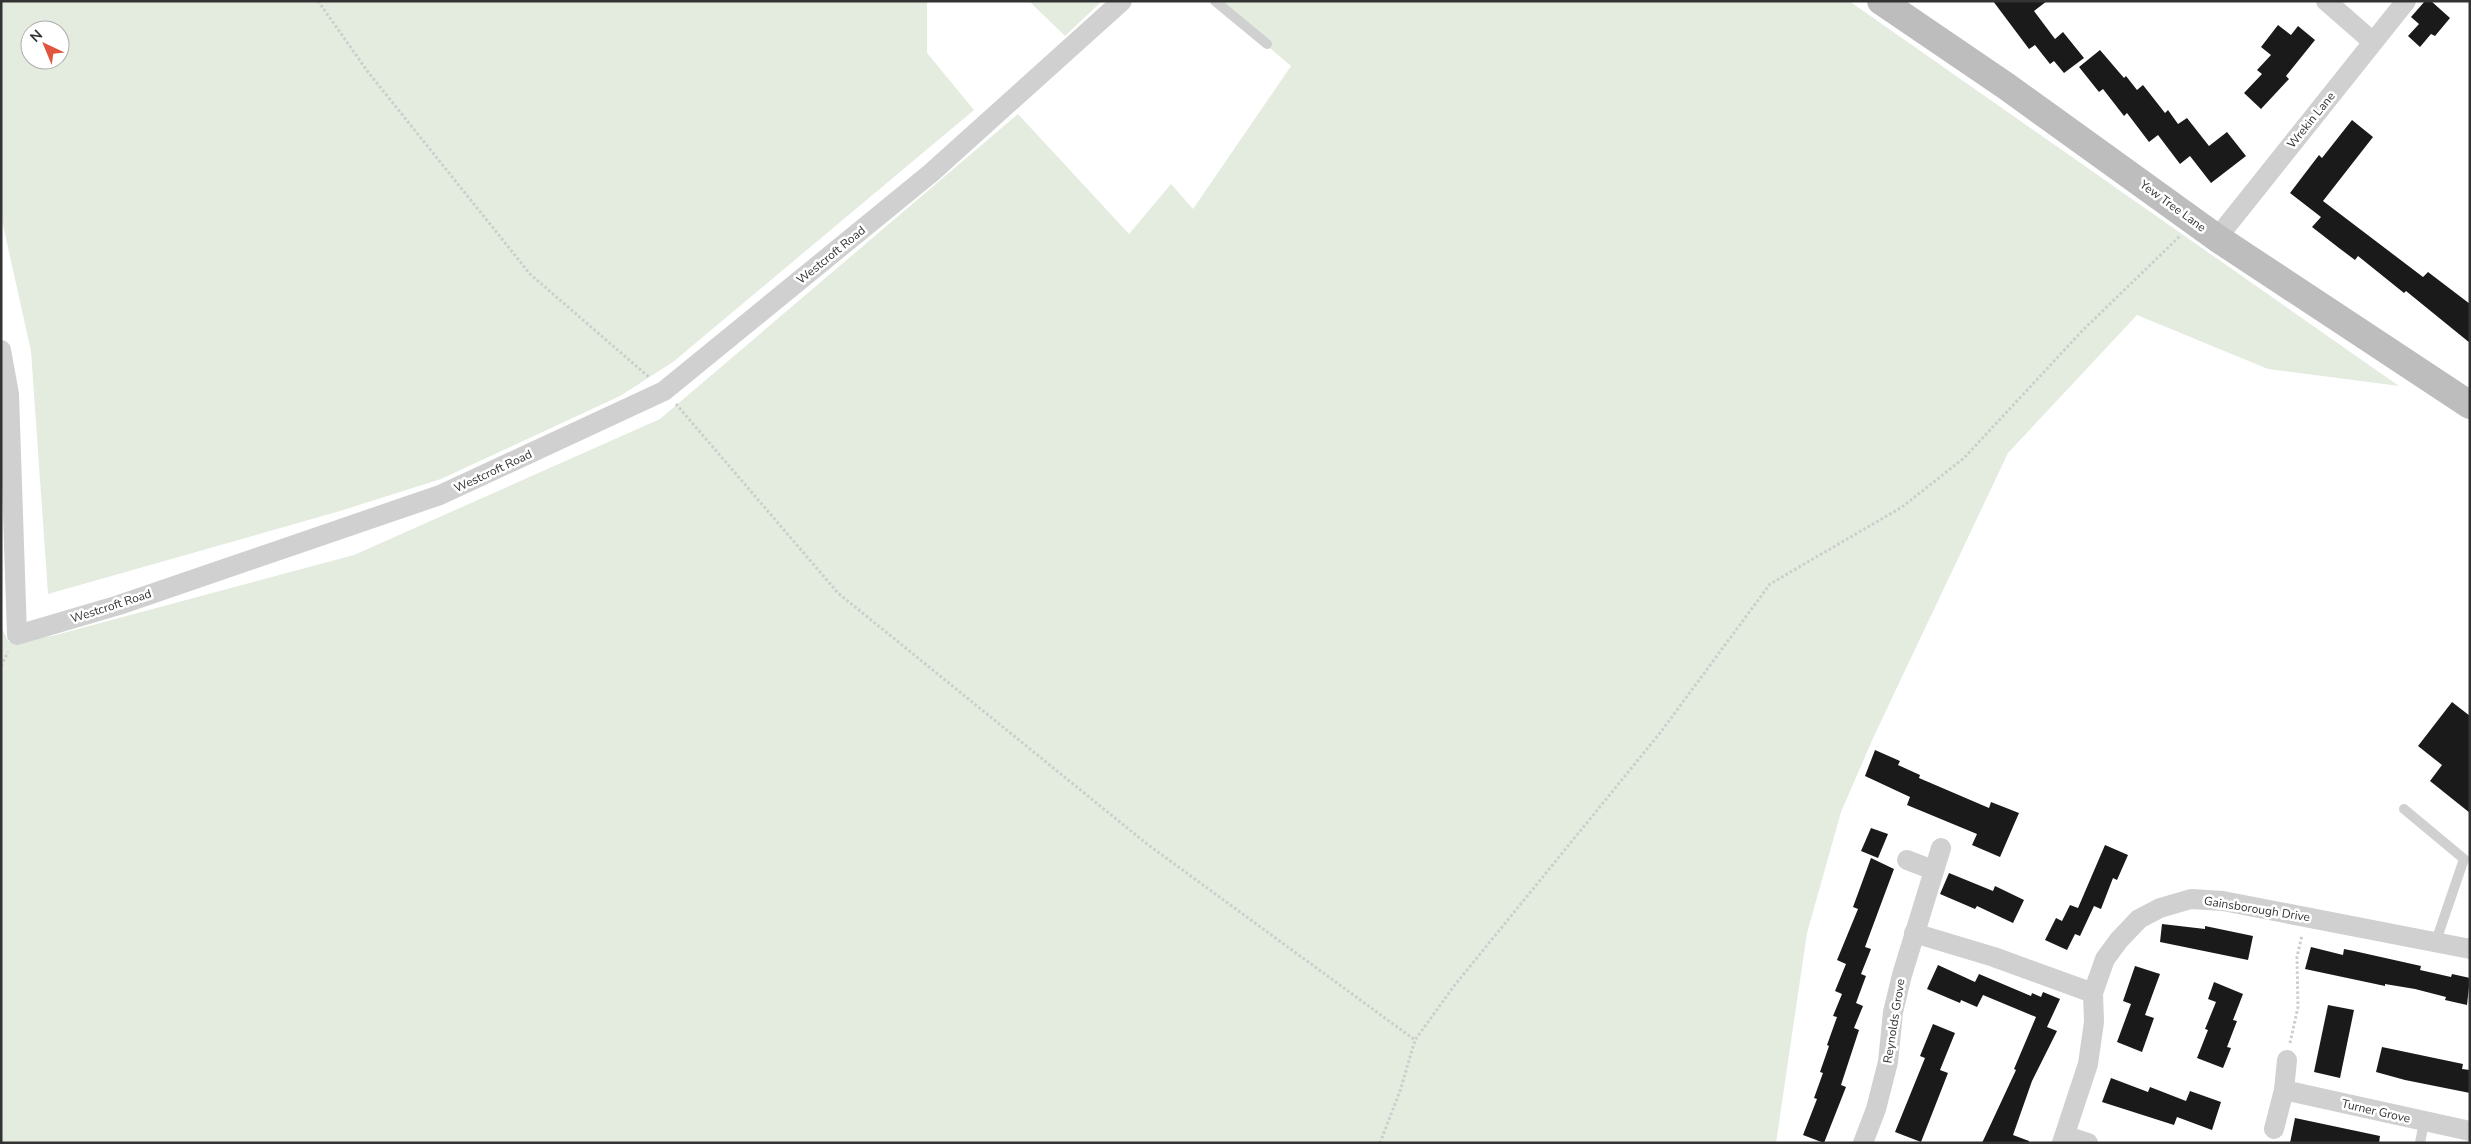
<svg xmlns="http://www.w3.org/2000/svg" width="2471" height="1144" font-family="'Nunito Sans',sans-serif">
<style>
.green{fill:#e3ecdf;fill-rule:evenodd}
.building{fill:#1a1a1a}
.lines{fill:none;stroke-linecap:round;stroke-linejoin:round}
.path{stroke:#cdcdcd;stroke-width:3;stroke-dasharray:2.5 2.5;stroke-linecap:butt}
.lane{stroke:#d0d0d0;stroke-width:10}
.street{stroke:#d0d0d0;stroke-width:20}
.secondary{stroke:#bdbdbd;stroke-width:28}
.labels{text-anchor:middle;dominant-baseline:central;stroke-width:5;stroke-linejoin:round;paint-order:stroke}
.street-label{font-size:12px;fill:#333;stroke:#fff}
</style>
<rect width="100%" height="100%" fill="#fff"/>
<g class="green">
<path d="M1,1H927V53L974,110L673,362L620,396L441,479L340,511L48,594L31,351L1,216ZM30,30H60V60H30Z"/>
<polygon points="1029,1 1102,1 1065,36"/>
<polygon points="1214,1 1849,1 2399,386 2268,369 2137,315 2008,453 1874,736 1841,812 1807,933 1776,1143 1,1143 1,627 9,642 52,636 354,555 660,419 1018,114 1129,234 1171,184 1193,209 1291,66"/>
</g>
<g class="building">
<polygon points="1993,1 2047,1 2034,11 2055,39 2063,32 2084,58 2064,73 2054,61 2050,64 2035,45 2029,49"/>
<polygon points="2425,1 2431,1 2450,18 2435,36 2431,34 2420,47 2408,36 2419,24 2411,17"/>
<polygon points="2278,25 2291,35 2298,26 2315,40 2286,76 2289,79 2261,109 2244,93 2262,74 2257,70 2271,55 2261,47"/>
<polygon points="2100,50 2124,78 2126,76 2137,90 2143,85 2165,113 2168,110 2178,124 2187,118 2209,146 2227,132 2246,156 2211,183 2190,156 2180,164 2158,135 2149,142 2127,113 2124,116 2103,89 2099,92 2079,67"/>
<polygon points="2352,120 2373,137 2323,201 2423,277 2428,272 2470,304 2470,343 2406,291 2404,293 2358,256 2355,260 2339,248 2312,227 2321,217 2290,193 2319,155 2322,158"/>
<polygon points="2452,702 2470,716 2470,813 2430,781 2442,765 2418,746"/>
<polygon points="1875,750 1900,761 1898,765 1920,775 1919,778 1989,808 1991,802 2019,813 2000,857 1972,845 1977,834 1907,805 1910,797 1865,776"/>
<polygon points="1871,828 1888,834 1878,858 1861,851"/>
<polygon points="2105,845 2128,855 2117,880 2113,878 2101,909 2094,906 2080,936 2075,934 2067,950 2045,940 2056,918 2062,921 2070,905 2078,908"/>
<polygon points="1871,858 1894,869 1865,947 1871,949 1861,974 1866,976 1856,1003 1863,1006 1854,1028 1859,1030 1841,1085 1846,1087 1824,1143 1803,1135 1817,1099 1814,1098 1823,1073 1820,1072 1829,1046 1827,1045 1837,1017 1833,1016 1842,994 1835,991 1846,964 1837,960 1858,909 1853,907"/>
<polygon points="1949,873 1993,891 1995,886 2024,900 2013,923 1977,906 1975,909 1940,894"/>
<polygon points="2162,924 2205,929 2205,926 2253,936 2248,960 2160,942"/>
<polygon points="2311,947 2343,955 2344,949 2354,951 2421,966 2420,970 2451,977 2452,974 2470,978 2467,1005 2445,1000 2446,997 2415,989 2385,984 2385,986 2305,969"/>
<polygon points="1938,965 1975,982 1979,974 2031,996 2032,993 2041,997 2043,992 2060,999 2047,1027 2057,1031 2032,1081 2013,1135 2029,1141 2029,1143 1982,1143 2016,1070 2014,1069 2036,1017 1983,995 1977,1007 1961,1000 1960,1003 1927,989"/>
<polygon points="2135,966 2160,974 2145,1015 2154,1018 2142,1052 2117,1042 2131,1004 2123,1001"/>
<polygon points="2214,982 2243,994 2233,1020 2237,1021 2227,1047 2231,1048 2223,1068 2197,1058 2208,1030 2205,1029 2216,1002 2208,999"/>
<polygon points="2328,1005 2354,1010 2340,1078 2314,1072"/>
<polygon points="1933,1024 1955,1033 1940,1070 1948,1073 1921,1142 1895,1132 1925,1058 1920,1056"/>
<polygon points="2382,1047 2463,1064 2462,1069 2470,1070 2470,1093 2405,1080 2376,1072"/>
<polygon points="2111,1078 2148,1092 2150,1087 2186,1101 2190,1091 2221,1102 2212,1130 2177,1117 2174,1125 2102,1102"/>
<polygon points="2295,1118 2380,1136 2379,1143 2290,1143"/>
</g>
<g class="lines">
<g class="path">
<polyline points="318,1 368,72 530,274 650,378"/>
<polyline points="676,404 838,593 1147,844 1415,1040"/>
<polyline points="1,666 8,652"/>
<polyline points="2290,1043 2298,1007 2297,957 2302,935"/>
<polyline points="1380,1143 1400,1091 1415,1040 1454,986 1660,733 1770,584 1902,507 1964,458 2082,331 2180,236"/>
</g>
<g class="lane">
<polyline points="1215,1 1267,44"/>
<polyline points="2404,809 2464,859 2436,941"/>
<polyline points="2420,1143 2424,1122"/>
</g>
<g class="street">
<polyline points="2326,1 2373,42"/>
<polyline points="2217,238 2406,1"/>
<polyline points="1,350 9,394 17,635 119,605 440,495 664,391 931,173 1122,1"/>
<polyline points="1907,860 1933,870"/>
<polyline points="1914,933 1994,957 2093,993"/>
<polyline points="2284,1090 2470,1131"/>
<polyline points="2274,1129 2284,1090 2287,1060"/>
<polyline points="2066,1136 2088,1143"/>
<polyline points="1863,1143 1876,1109 1888,1062 1893,1012 1902,975 1941,848"/>
<polyline points="2062,1143 2088,1064 2094,1022 2093,993 2105,959 2119,940 2139,919 2160,908 2191,899 2223,901 2470,949"/>
</g>
<polyline class="secondary" points="1881,1 2006,86 2217,238 2470,405"/>
</g>
<g class="labels">
<g class="street-label">
<text transform="translate(2311 120) rotate(-51)">Wrekin Lane</text>
<text transform="translate(2173 206) rotate(36)">Yew Tree Lane</text>
<text transform="translate(831 255) rotate(-39)">Westcroft Road</text>
<text transform="translate(493 471) rotate(-25)">Westcroft Road</text>
<text transform="translate(111 606) rotate(-18)">Westcroft Road</text>
<text transform="translate(2257 909) rotate(9)">Gainsborough Drive</text>
<text transform="translate(1894 1021) rotate(-81)">Reynolds Grove</text>
<text transform="translate(2376 1111) rotate(13)">Turner Grove</text>
</g>
</g>
<rect width="2471" height="1144" fill="none" stroke="#333333" stroke-width="5"/>
<g transform="translate(45 45) rotate(316)"><circle r="24" fill="#ffffff" stroke="#adadad"/>
<path d="M0-4L9 19L0 12L-9 19Z" fill="#e1543e"/>
<text y="-8" font-size="14" font-weight="bold" text-anchor="middle" fill="#333333">N</text>
</g>
</svg>
